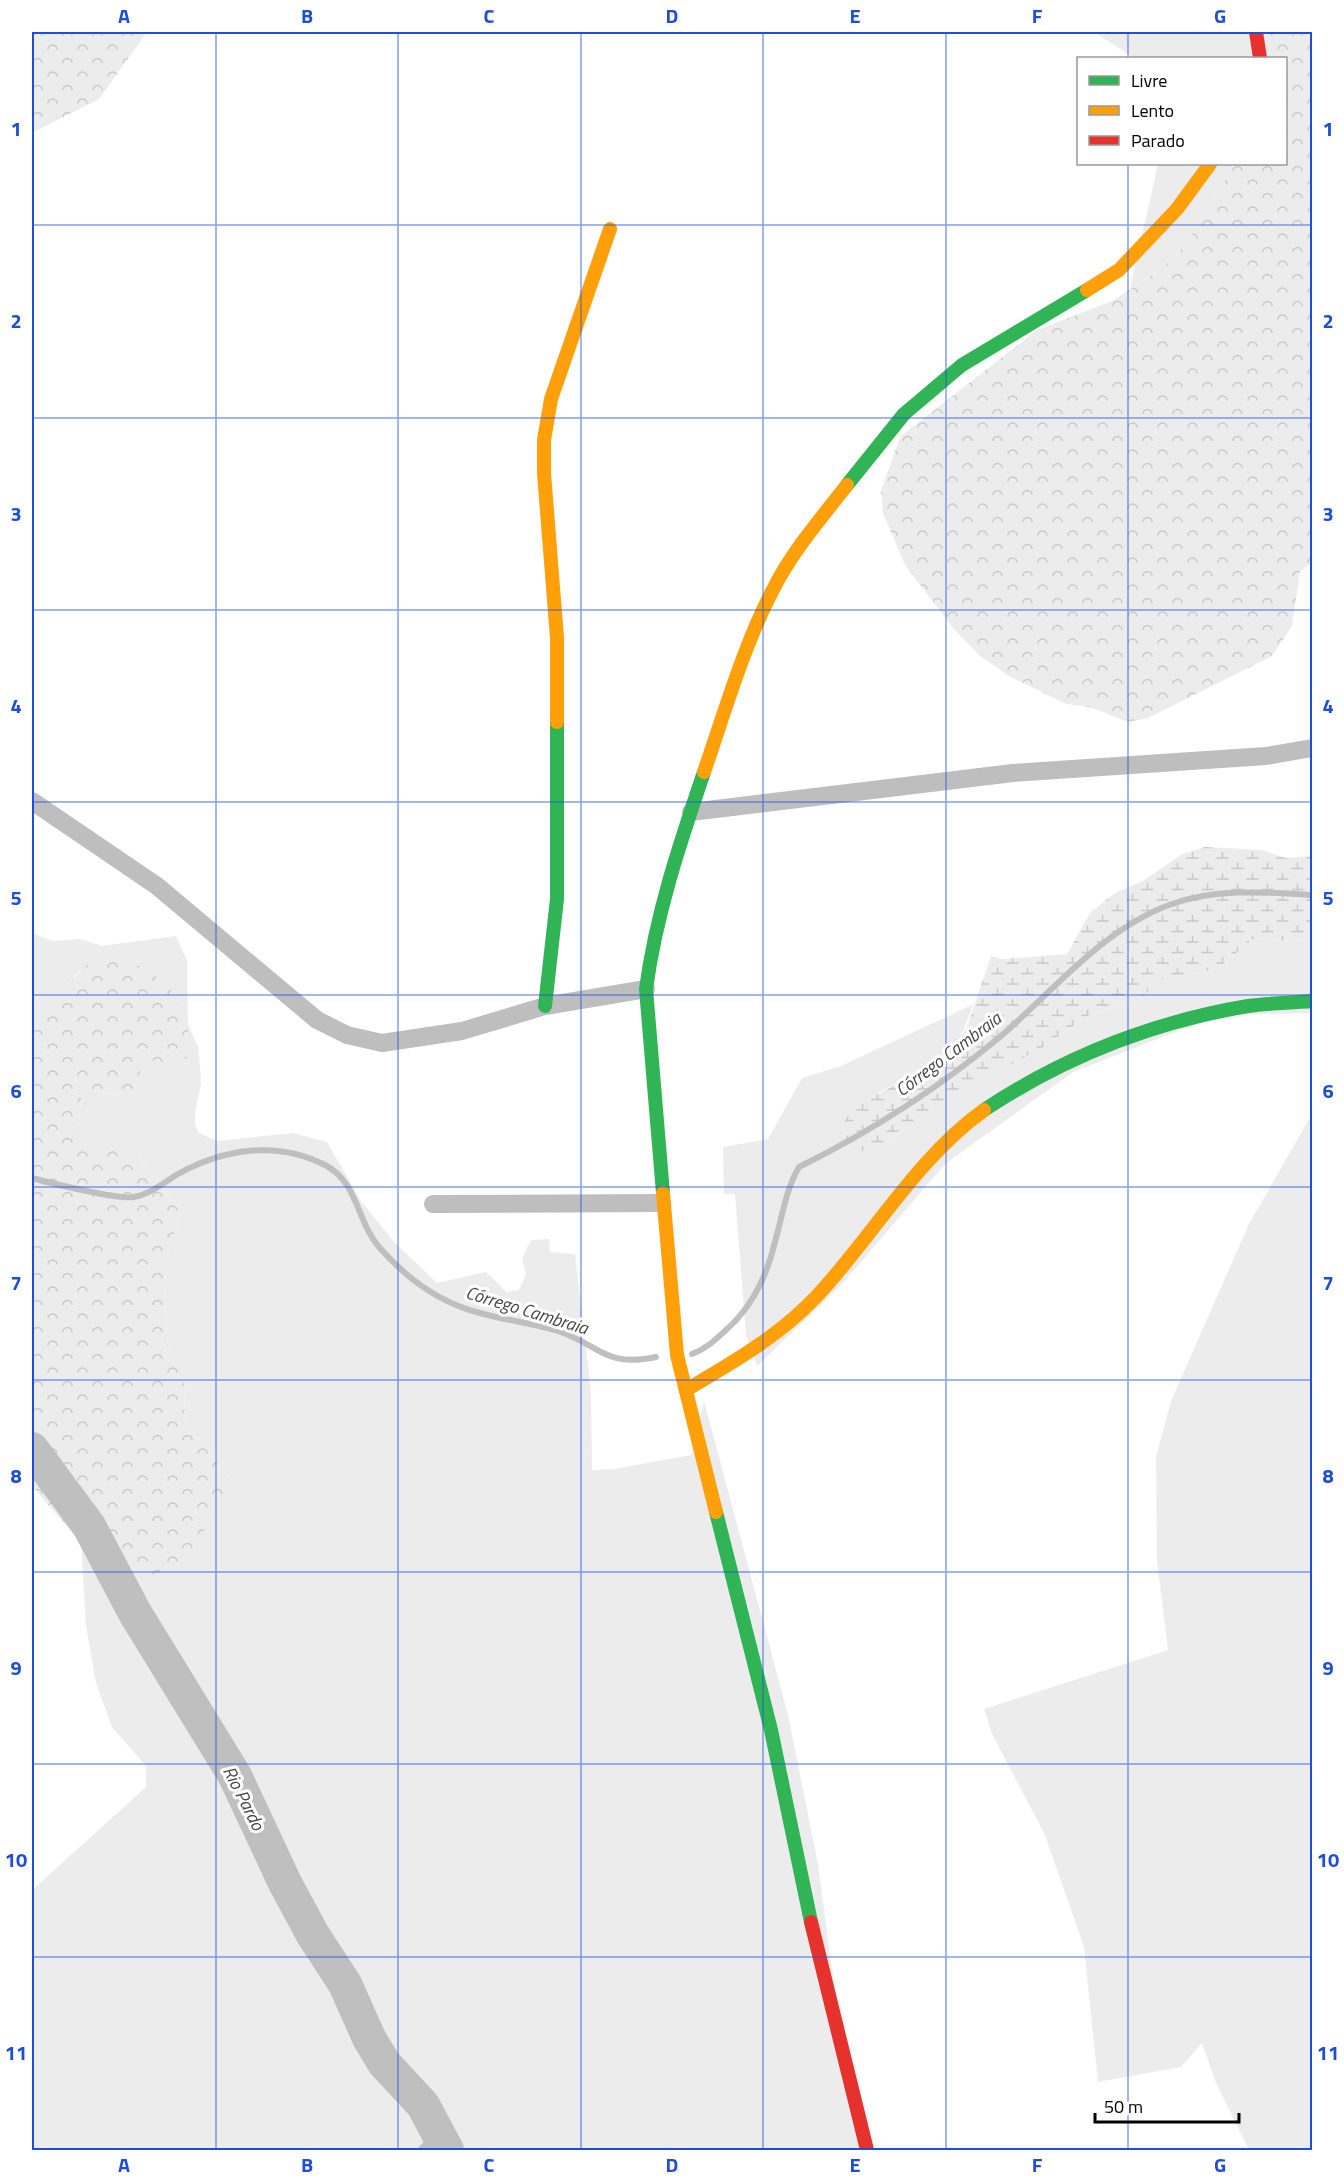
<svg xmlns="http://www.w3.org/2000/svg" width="1344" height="2182" font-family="'Titillium Web',sans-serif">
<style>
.green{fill:#ececec}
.forest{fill:url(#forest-crowns)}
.wetland{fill:url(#wetland-marsh)}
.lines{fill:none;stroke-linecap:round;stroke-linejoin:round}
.stream{stroke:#bfbfbf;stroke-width:6}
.river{stroke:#bfbfbf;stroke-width:34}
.street{stroke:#bebebe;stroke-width:18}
.fast{stroke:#30b455;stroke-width:14}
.slow{stroke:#ff9f0a;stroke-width:14}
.jam{stroke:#e5322d;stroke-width:14}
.grid{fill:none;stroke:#1d4ed8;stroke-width:1.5;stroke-opacity:0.55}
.labels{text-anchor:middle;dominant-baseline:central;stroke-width:6;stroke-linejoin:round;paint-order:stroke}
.water-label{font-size:18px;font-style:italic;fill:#444;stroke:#fff}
.neatline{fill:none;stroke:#1d4ed8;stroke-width:2}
.grid-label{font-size:20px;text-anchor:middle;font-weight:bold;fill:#1d4ed8}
</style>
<defs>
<pattern id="forest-crowns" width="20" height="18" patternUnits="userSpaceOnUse" patternTransform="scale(1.5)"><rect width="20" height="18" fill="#ececec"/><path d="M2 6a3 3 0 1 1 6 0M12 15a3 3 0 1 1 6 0" fill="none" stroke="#c9c9c9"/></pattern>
<pattern id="wetland-marsh" width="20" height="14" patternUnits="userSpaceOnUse" patternTransform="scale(1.5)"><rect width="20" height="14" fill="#ececec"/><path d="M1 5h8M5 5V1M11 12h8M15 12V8" fill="none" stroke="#c9c9c9"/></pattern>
</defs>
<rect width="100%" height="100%" fill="#fff"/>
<g class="green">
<polygon points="1094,32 1263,32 1269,58 1134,58"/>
<polygon points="1158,164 1235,164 1184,247 1157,272 1130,289"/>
<polygon points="32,933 52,941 80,939 102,946 176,936 187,961 188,1024 198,1047 200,1065 201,1084 195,1112 195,1124 199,1133 217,1141 293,1133 327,1142 361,1201 394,1242 437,1283 486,1272 507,1292 519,1290 526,1274 522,1258 531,1240 549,1239 550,1252 575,1254 591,1391 592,1470 614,1469 691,1455 704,1401 788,1715 818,1864 834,1985 869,2150 32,2150 32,1890 146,1787 146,1766 112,1727 96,1683 86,1626 81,1543 130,1585 184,1559 228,1476 185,1422 184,1375 168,1346 164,1301 167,1256 181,1213 134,1151 97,1149 78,1133 82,1088 115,1095 132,1092 141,1070 153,1061 162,1063 80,970 51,1005 32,1023"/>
<polygon points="1254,938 1292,941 1312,939 1312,1013 1219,1015 1073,1072 945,1164 843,1283 757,1366 746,1335 735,1194 724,1194 723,1147 768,1139 802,1078 841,1066 974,1004 957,1045 943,1059 878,1093 888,1140 1002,1069 1045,1046 1087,1016 1146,994 1157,980 1217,969"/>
<polygon points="1312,1114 1312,2150 1249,2150 1216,2083 1202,2043 1181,2067 1098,2082 1084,1947 1045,1835 992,1734 984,1709 1168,1650 1157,1561 1156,1457 1171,1401 1249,1224"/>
</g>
<g class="forest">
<polygon points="32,32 147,32 99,99 32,133"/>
<polygon points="1263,32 1312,32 1312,563 1300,572 1292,626 1272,656 1148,718 1128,722 1090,707 1066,704 1009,676 980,656 953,628 905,565 883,513 881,491 900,437 1037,330 1112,301 1157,272 1184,247 1235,164 1286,164 1286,58 1269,58"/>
<path d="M118,957C148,967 183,990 188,1025C189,1035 187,1047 187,1058L162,1063L153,1061L141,1070L132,1092L115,1095L82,1088L78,1133L97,1148L134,1151L181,1213L167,1256L164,1301L168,1346L184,1375L185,1422L228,1476L226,1500L184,1559L130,1586L81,1543L32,1486V1023L93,958Z"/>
</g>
<polygon class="wetland" points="1205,847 1261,850 1286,858 1312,856 1312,939 1292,941 1254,938 1217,969 1158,980 1146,994 1087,1016 1045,1046 1003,1069 888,1140 864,1151 848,1151 836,1146 842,1125 854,1107 943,1059 957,1045 968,1024 991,956 1002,959 1067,954 1090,913 1115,893 1143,881 1182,854"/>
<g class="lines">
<g class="stream">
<path d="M32,1178C50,1183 119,1200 134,1197C151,1194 163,1183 178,1174C223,1149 277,1140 325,1165C358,1182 357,1222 379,1247C406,1278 440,1303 480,1313C505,1320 530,1323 555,1330C600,1344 603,1368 656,1357"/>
<path d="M692,1354C706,1349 715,1340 726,1330C752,1307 767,1276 775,1242C782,1217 786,1189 799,1167C870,1132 940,1087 1001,1036C1053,991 1102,930 1169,905C1214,888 1265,892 1312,895"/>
<polyline points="420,2150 438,2132"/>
</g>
<polyline class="river" points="32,1449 89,1526 135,1613 235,1776 285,1883 313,1935 345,1984 369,2038 384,2063 423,2105 447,2150"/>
<g class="street">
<polyline points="32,801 157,886 317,1020 347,1035 382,1043 462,1031 545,1006 646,989"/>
<polyline points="691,812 1013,773 1266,756 1312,748"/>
<polyline points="433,1204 662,1203"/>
</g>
<g class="fast">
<polyline points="847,485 904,414 962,365 1087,290"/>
<polyline points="545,1006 557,899 557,722"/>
<path d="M984,1110C1064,1057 1153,1022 1248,1006C1269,1003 1291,1003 1312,1001"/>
<path d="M663,1193L646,989C656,914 680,843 704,772"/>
<polyline points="716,1512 771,1730 811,1922"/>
</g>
<g class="slow">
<polyline points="1087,290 1119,270 1177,209 1210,164"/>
<polyline points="557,722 557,638 544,473 544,440 551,399 610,229"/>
<path d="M704,772C726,708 745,641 777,582C796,547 823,516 847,485"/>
<polyline points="663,1193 677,1355 716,1512"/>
<path d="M686,1390C732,1363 779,1336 816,1297C874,1235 915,1160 984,1110"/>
</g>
<g class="jam">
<polyline points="1256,32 1260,58"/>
<polyline points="811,1922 867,2150"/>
</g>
</g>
<path class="grid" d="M216,32V2150M398,32V2150M581,32V2150M763,32V2150M946,32V2150M1128,32V58M1128,164V2150M32,225H1312M32,418H1312M32,610H1312M32,802H1312M32,995H1312M32,1187H1312M32,1380H1312M32,1572H1312M32,1764H1312M32,1957H1312"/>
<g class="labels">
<g class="water-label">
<text transform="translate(948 1054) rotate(-37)">Córrego Cambraia</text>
<text transform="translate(527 1310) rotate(17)">Córrego Cambraia</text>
<text transform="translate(244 1798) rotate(63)">Rio Pardo</text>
</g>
</g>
<rect width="1344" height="2182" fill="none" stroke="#ffffff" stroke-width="66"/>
<rect x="1077" y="57" width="210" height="108" fill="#ffffff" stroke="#999999" stroke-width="1.5"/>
<rect x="1089" y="76" width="30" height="9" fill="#30b455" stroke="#999999" stroke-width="1.5"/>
<text x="1131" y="87" font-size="18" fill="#000000">Livre</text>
<rect x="1089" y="106" width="30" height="9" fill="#ff9f0a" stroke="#999999" stroke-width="1.5"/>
<text x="1131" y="117" font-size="18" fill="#000000">Lento</text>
<rect x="1089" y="136" width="30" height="9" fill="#e5322d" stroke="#999999" stroke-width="1.5"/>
<text x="1131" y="147" font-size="18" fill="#000000">Parado</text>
<path d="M1095 2113v9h144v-9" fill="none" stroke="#000000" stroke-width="3"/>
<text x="1104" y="2113" font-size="18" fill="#000000" stroke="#ffffff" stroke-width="4.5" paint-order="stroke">50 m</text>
<rect x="33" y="33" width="1278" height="2116" class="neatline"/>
<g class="grid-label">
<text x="124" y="23">A</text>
<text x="307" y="23">B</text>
<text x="489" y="23">C</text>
<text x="672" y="23">D</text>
<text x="855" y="23">E</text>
<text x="1037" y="23">F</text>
<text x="1220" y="23">G</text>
<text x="16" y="136">1</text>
<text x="1328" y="136">1</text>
<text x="16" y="328">2</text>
<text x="1328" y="328">2</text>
<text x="16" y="521">3</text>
<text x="1328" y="521">3</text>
<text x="16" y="713">4</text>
<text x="1328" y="713">4</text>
<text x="16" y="905">5</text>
<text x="1328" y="905">5</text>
<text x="16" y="1098">6</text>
<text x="1328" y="1098">6</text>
<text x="16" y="1290">7</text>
<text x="1328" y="1290">7</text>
<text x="16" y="1483">8</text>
<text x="1328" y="1483">8</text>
<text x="16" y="1675">9</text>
<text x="1328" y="1675">9</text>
<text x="16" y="1867">10</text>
<text x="1328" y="1867">10</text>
<text x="16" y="2060">11</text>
<text x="1328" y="2060">11</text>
<text x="124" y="2172">A</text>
<text x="307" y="2172">B</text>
<text x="489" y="2172">C</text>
<text x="672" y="2172">D</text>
<text x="855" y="2172">E</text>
<text x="1037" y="2172">F</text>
<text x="1220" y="2172">G</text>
</g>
</svg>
